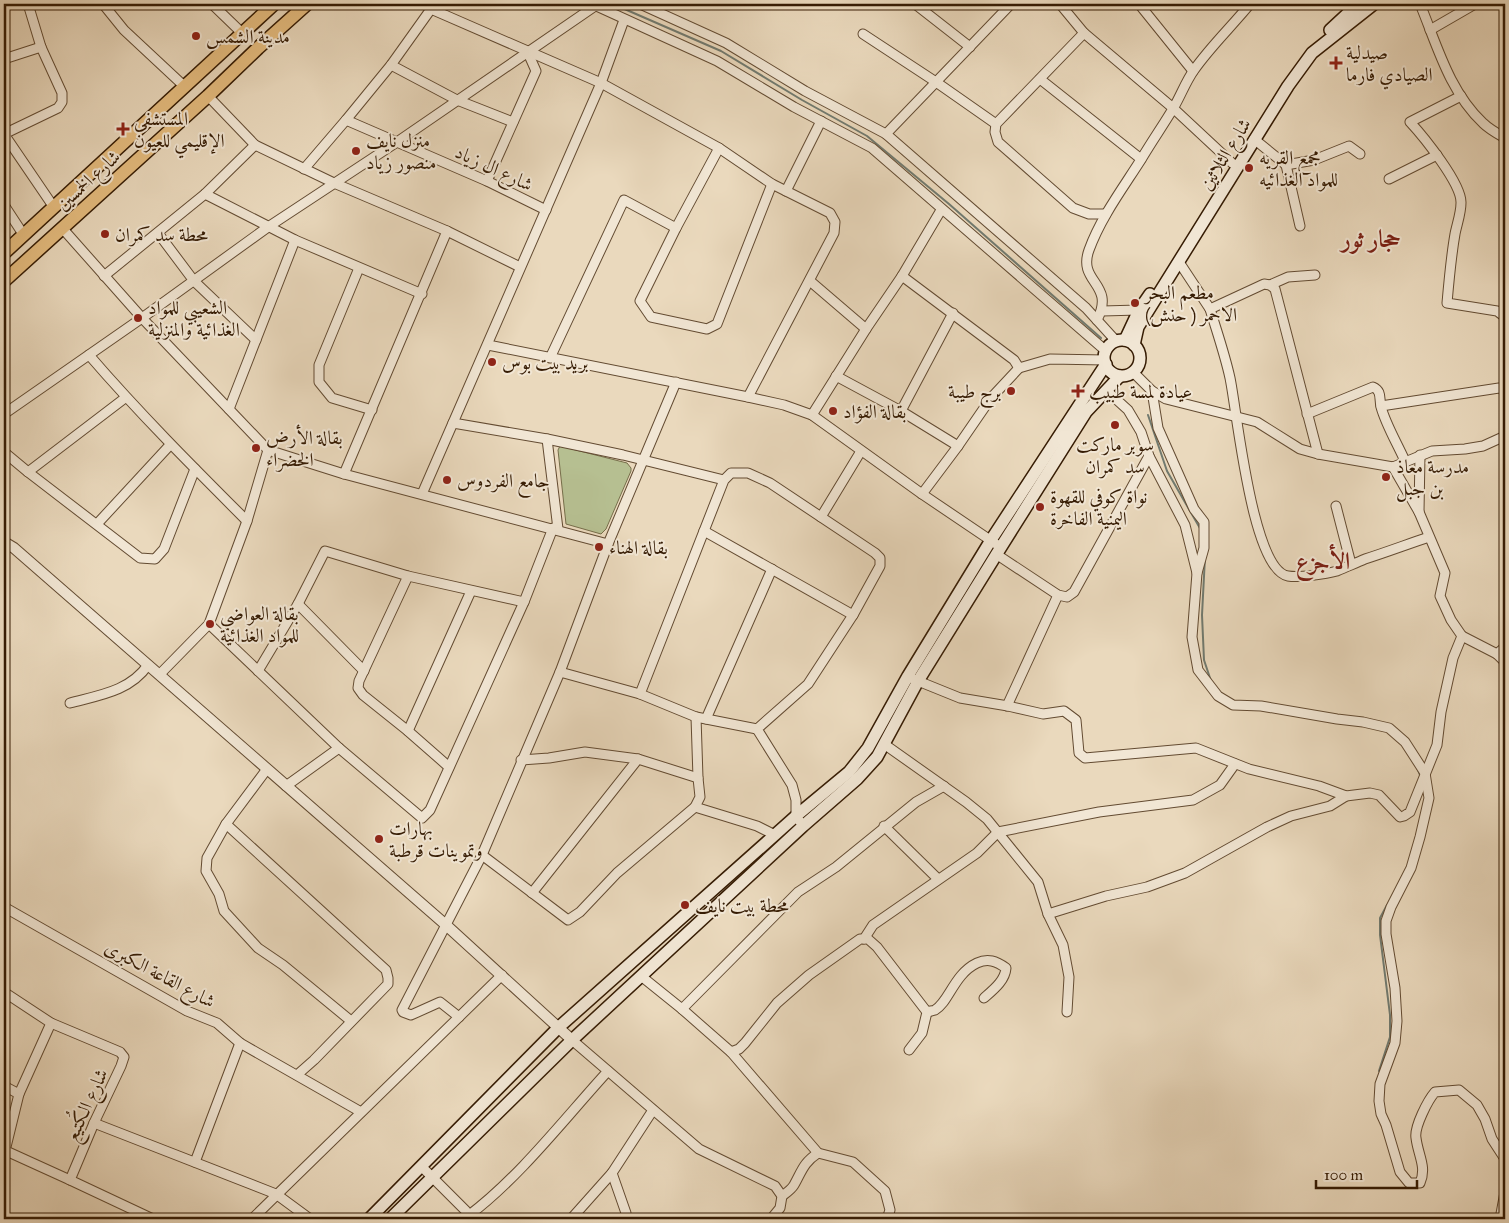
<svg xmlns="http://www.w3.org/2000/svg" width="1509" height="1223" font-family="'IM FELL Great Primer',Amiri,serif">
<style>
.green{fill:#b6bf91;stroke:#766e4a}
.lines{fill:none;stroke-linecap:round;stroke-linejoin:round}
.stream{stroke:#717a6f;stroke-width:2}
.minor-casing{stroke:#634b32;stroke-width:11}
.tertiary-casing{stroke:#634b32;stroke-width:12}
.secondary-casing{stroke:#361c04;stroke-width:14}
.primary-casing{stroke:#361c04;stroke-width:15}
.minor{stroke:#f1e6d4;stroke-width:9}
.tertiary{stroke:#f1e6d4;stroke-width:10}
.secondary{stroke:#f1e6d4;stroke-width:11}
.primary{stroke:#e5bc7e;stroke-width:12}
.poi-dot{fill:#8f2418;stroke:#f1e6d4;stroke-width:2}
.labels{text-anchor:middle;dominant-baseline:central;stroke-width:4;stroke-linejoin:round;paint-order:stroke}
.poi-label{font-size:19px;fill:#361c04;stroke:#f1e6d4;text-anchor:start}
.street-label{font-size:19px;fill:#361c04;stroke:#f1e6d4}
.district-label{font-size:24px;font-weight:bold;fill:#7a1f14;stroke:#f1e6d4}
</style>
<rect width="100%" height="100%" fill="#ead9bd"/>
<filter id="stains"><feTurbulence type="fractalNoise" baseFrequency=".004" numOctaves="4"/><feColorMatrix values="0 0 0 0 .2 0 0 0 0 .09 0 0 0 0 .02 0 0 0 .5 -.17"/></filter>
<radialGradient id="worn" r=".72"><stop offset=".6" stop-color="#630" stop-opacity="0"/><stop offset="1" stop-color="#630" stop-opacity=".3"/></radialGradient>
<polygon class="green" points="560,446 627,463 631,468 631,471 606,529 601,534 566,524 558,450"/>
<g class="lines">
<g class="stream">
<polyline points="613,4 721,51 802,100 867,136 949,204 1101,338"/>
<polyline points="1148,415 1167,471 1201,530"/>
<polyline points="1205,557 1202,615 1204,660 1211,681"/>
<polyline points="1417,768 1421,777"/>
<polyline points="1379,1071 1390,1037 1390,1015 1380,935 1380,918 1387,905"/>
</g>
<defs>
<g id="minor">
<polyline points="103,4 124,30 184,86"/>
<polyline points="212,4 242,33"/>
<polyline points="592,4 717,61 794,107 872,148 1106,351"/>
<polyline points="640,4 726,43 805,91 886,134 1086,308 1116,341"/>
<polyline points="915,4 970,47"/>
<polyline points="1060,4 1084,33 1173,108 1232,163 1238,166"/>
<polyline points="1139,4 1193,71"/>
<path d="M1420,4C1437,45 1449,91 1483,123C1489,129 1498,134 1505,138"/>
<polyline points="1430,30 1475,4"/>
<polyline points="1084,33 996,124 995,132 998,142 1073,208 1089,214 1106,214"/>
<polyline points="863,34 936,82 996,124"/>
<polyline points="4,59 41,47"/>
<polyline points="391,65 457,100 513,122"/>
<polyline points="1040,79 1141,159"/>
<polyline points="208,96 255,145 334,183 447,231 520,267"/>
<path d="M1461,96L1410,122C1423,136 1462,184 1461,203C1461,213 1457,224 1455,234C1451,257 1449,280 1447,303L1497,311L1505,317"/>
<polyline points="346,120 487,181 546,210"/>
<polyline points="4,134 58,108 62,102 62,93 41,47 28,4"/>
<polyline points="4,134 53,206"/>
<polyline points="886,134 1011,4"/>
<polyline points="1254,139 1286,165 1300,226"/>
<polyline points="719,148 676,228 640,301 651,317 707,329 717,324 772,184"/>
<polyline points="1286,165 1314,160 1349,146 1360,154"/>
<polyline points="304,169 346,120 391,65 431,9 601,83 719,148 772,184 830,213 835,222 834,233 748,397"/>
<polyline points="1389,179 1437,155"/>
<polyline points="487,181 536,71 528,53"/>
<polyline points="786,191 821,121"/>
<polyline points="205,194 295,240 422,294"/>
<polyline points="4,205 23,234"/>
<polyline points="63,229 142,318 268,450 344,474 608,544"/>
<polyline points="158,233 194,281 256,340"/>
<polyline points="1179,262 1210,309 1264,284 1270,285 1275,289 1318,454"/>
<polyline points="359,268 319,365 319,382 332,398 372,410"/>
<polyline points="104,276 205,194 255,145"/>
<polyline points="902,276 1014,360 1019,368"/>
<polyline points="810,281 866,329"/>
<polyline points="1270,285 1288,277 1315,275"/>
<path d="M1210,309C1217,332 1225,355 1230,378C1237,411 1252,570 1288,576C1299,578 1326,574 1337,571C1346,567 1356,563 1365,559C1387,552 1408,544 1429,537"/>
<polyline points="1102,311 1139,310"/>
<path d="M1097,320C1116,283 1077,283 1089,250C1101,217 1123,188 1142,158C1152,141 1164,124 1174,107C1181,95 1186,81 1194,70C1210,47 1232,26 1250,4"/>
<polyline points="488,345 748,397 784,405 812,415 922,494 996,544"/>
<path d="M89,355C139,413 193,467 247,521"/>
<polyline points="550,358 624,200 676,228"/>
<polyline points="1133,372 1152,391 1166,399 1257,422 1300,449 1318,454 1393,467 1432,451 1465,449 1483,446 1505,436"/>
<polyline points="836,376 901,411 958,446"/>
<polyline points="1106,390 1128,410 1141,432 1149,456 1185,525 1197,573"/>
<path d="M1152,391L1158,428L1194,509L1204,522V548L1197,573L1192,637L1198,670L1218,696L1233,705L1261,706L1337,719L1363,722L1389,728L1405,742L1425,773L1429,798L1420,837L1411,868L1391,907L1386,921V934L1395,988L1397,1021L1395,1043L1380,1084L1379,1101L1381,1114L1386,1125L1400,1172L1409,1183H1420C1427,1167 1418,1155 1416,1138C1414,1127 1428,1100 1435,1092L1459,1090L1477,1105L1485,1119L1492,1139L1505,1159"/>
<polyline points="1381,406 1499,388 1505,390"/>
<polyline points="229,409 295,240"/>
<polyline points="901,411 953,313"/>
<polyline points="4,414 142,318 268,227 397,142 595,6"/>
<path d="M1307,414L1373,387C1382,391 1379,398 1381,407C1386,425 1397,443 1405,461"/>
<polyline points="812,415 866,329 902,276 941,210"/>
<polyline points="453,423 547,439 623,455 724,480"/>
<polyline points="547,439 558,529"/>
<polyline points="4,452 28,472 140,558 155,559 164,549 195,469"/>
<polyline points="28,472 125,398"/>
<polyline points="344,474 447,231"/>
<polyline points="422,494 601,83 624,20"/>
<polyline points="922,494 958,446 991,398 1019,368 1050,359 1105,360"/>
<polyline points="1336,506 1351,564"/>
<polyline points="1419,512 1420,455"/>
<polyline points="821,517 861,451"/>
<polyline points="97,524 170,445"/>
<polyline points="704,531 853,615"/>
<polyline points="996,554 1058,595 1067,597 1074,592 1149,456"/>
<polyline points="408,576 359,681 358,688 363,695 408,731 449,767"/>
<polyline points="298,604 364,671"/>
<polyline points="209,624 339,748 422,818 430,810 524,602 553,528"/>
<polyline points="1462,636 1497,654 1505,647"/>
<polyline points="1497,654 1505,662"/>
<polyline points="258,671 298,604 325,551 408,576 524,602"/>
<polyline points="560,672 640,694 696,717 757,729"/>
<polyline points="160,674 209,624 247,521 268,450"/>
<polyline points="913,679 960,698 1008,706 1043,714 1064,711 1076,720 1079,753 1085,758 1196,748 1249,769 1319,786 1346,796 1370,793 1379,795 1400,817 1404,816 1410,812 1437,745 1441,712 1453,658 1462,636 1451,620 1440,596 1445,573 1419,512 1393,467"/>
<polyline points="640,694 724,480 731,473 748,473 770,483 875,553 880,558 880,566 853,615 808,684 757,729 792,785 796,800 796,816 803,826"/>
<path d="M70,703C100,695 130,691 148,665"/>
<polyline points="1007,706 1058,595"/>
<polyline points="706,719 772,569"/>
<polyline points="408,731 471,591"/>
<polyline points="884,744 966,802 987,819 1038,882 1048,914 1063,945 1069,977 1067,1012"/>
<polyline points="521,760 549,758 585,752 638,759 698,778"/>
<polyline points="267,769 226,824 207,858 206,871 219,894 224,911 258,948 283,965 351,1021"/>
<polyline points="286,786 339,748"/>
<polyline points="695,807 757,826 775,835"/>
<polyline points="226,824 386,970 388,978 388,984 314,1060 297,1075"/>
<polyline points="884,826 938,879"/>
<polyline points="482,855 568,920 580,912 617,873 695,807 700,797 698,778 696,717"/>
<polyline points="532,893 638,759"/>
<polyline points="4,907 187,1011 217,1023 240,1043 361,1112"/>
<polyline points="1048,914 1106,896 1147,887 1185,873 1267,827 1291,816 1330,806 1346,796"/>
<polyline points="864,939 873,925 977,853 998,832 1099,812 1193,800 1220,785 1235,764"/>
<polyline points="641,976 682,1009 798,892 836,867 916,802 944,786"/>
<polyline points="4,992 51,1023 120,1052 124,1057 121,1066 94,1123 70,1180 153,1219"/>
<polyline points="682,1009 731,1052 739,1049 745,1043 777,1003 809,975 860,939 868,939 877,947 927,1012 922,1033 909,1050"/>
<path d="M927,1012C930,1011 932,1011 935,1010C949,1002 954,974 977,963C988,958 996,961 1006,968C1005,981 993,990 984,998"/>
<polyline points="459,1017 440,1002 411,1015 403,1012 402,1010 482,855 560,672 608,544 676,382"/>
<polyline points="572,1040 699,1149 775,1186 782,1196 780,1208 771,1219"/>
<polyline points="731,1052 818,1153 853,1162 885,1191 890,1210 887,1219"/>
<polyline points="4,1086 19,1094"/>
<polyline points="94,1123 276,1194 310,1219"/>
<polyline points="4,1150 70,1180"/>
<polyline points="5,1151 19,1094 51,1023"/>
<polyline points="195,1162 240,1043"/>
<polyline points="422,1167 466,1211 468,1216 467,1219"/>
<polyline points="612,1173 626,1213 625,1219"/>
<path d="M782,1196C786,1193 791,1190 794,1185C802,1171 803,1163 818,1153"/>
<path d="M468,1216C519,1178 565,1118 608,1071"/>
<polyline points="252,1219 502,975"/>
<polyline points="571,1219 612,1173 653,1110"/>
<polyline points="1500,1219 1505,1192"/>
</g>
<polyline id="tertiary" points="4,542 14,548 446,925 572,1040"/>
<g id="secondary">
<polyline points="1330,30 1358,4"/>
<polyline points="1125,340 1139,310 1150,294"/>
<circle cx="1122" cy="358" r="18"/>
<polyline points="1134,345 1138,327 1288,86 1312,53 1374,4"/>
<polyline points="369,1219 559,1027 796,816 849,772 868,748 908,676 991,540 1106,364"/>
<polyline points="390,1219 572,1040 803,826 857,779 877,757 918,681 1001,547 1086,412 1120,376"/>
</g>
<g id="primary">
<polyline points="4,253 274,4"/>
<polyline points="4,281 208,96 258,48 307,4"/>
</g>
</defs>
<use href="#minor" class="minor-casing"/>
<use href="#tertiary" class="tertiary-casing"/>
<use href="#secondary" class="secondary-casing"/>
<use href="#primary" class="primary-casing"/>
<use href="#minor" class="minor"/>
<use href="#tertiary" class="tertiary"/>
<use href="#secondary" class="secondary"/>
<use href="#primary" class="primary"/>
</g>
<g class="poi-dot">
<circle cx="196" cy="36" r="5"/>
<path d="M1333.5 55.5h5v5h5v5h-5v5h-5v-5h-5v-5h5z"/>
<path d="M120.5 121.5h5v5h5v5h-5v5h-5v-5h-5v-5h5z"/>
<circle cx="356" cy="151" r="5"/>
<circle cx="1249" cy="168" r="5"/>
<circle cx="105" cy="234" r="5"/>
<circle cx="1135" cy="303" r="5"/>
<circle cx="138" cy="318" r="5"/>
<circle cx="492" cy="362" r="5"/>
<circle cx="1011" cy="391" r="5"/>
<path d="M1075.5 383.5h5v5h5v5h-5v5h-5v-5h-5v-5h5z"/>
<circle cx="833" cy="411" r="5"/>
<circle cx="1115" cy="425" r="5"/>
<circle cx="256" cy="448" r="5"/>
<circle cx="1386" cy="477" r="5"/>
<circle cx="447" cy="480" r="5"/>
<circle cx="1040" cy="507" r="5"/>
<circle cx="599" cy="547" r="5"/>
<circle cx="210" cy="624" r="5"/>
<circle cx="379" cy="839" r="5"/>
<circle cx="685" cy="905" r="5"/>
</g>
<g class="labels">
<g class="poi-label">
<text x="206" y="36">مدينة الشمس</text>
<text x="1346" y="52">صيدلية<tspan x="1346" dy="22">الصيادي فارما</tspan></text>
<text x="134" y="118">المستشفى<tspan x="134" dy="22">الإقليمي للعيون</tspan></text>
<text x="366" y="140">منزل نايف<tspan x="366" dy="22">منصور زياد</tspan></text>
<text x="1259" y="157">مجمع القريه<tspan x="1259" dy="22">للمواد الغذائيه</tspan></text>
<text x="115" y="234">محطة سد كمران</text>
<text x="1145" y="292">مطعم البحر<tspan x="1145" dy="22">الاحمر ( حنش)</tspan></text>
<text x="148" y="307">الشعيبي للمواد<tspan x="148" dy="22">الغذائية والمنزلية</tspan></text>
<text x="502" y="362">بريد بيت بوس</text>
<text x="1001" y="391" text-anchor="end">برج طيبة</text>
<text x="1089" y="391">عيادة لمسة طبيب</text>
<text x="843" y="411">بقالة الفؤاد</text>
<text x="266" y="437">بقالة الأرض<tspan x="266" dy="22">الخضراء</tspan></text>
<text x="1115" y="444" text-anchor="middle">سوبر ماركت<tspan x="1115" dy="22">سد كمران</tspan></text>
<text x="1396" y="466">مدرسة معاذ<tspan x="1396" dy="22">بن جبل</tspan></text>
<text x="457" y="480">جامع الفردوس</text>
<text x="1050" y="496">نواة كوفي للقهوة<tspan x="1050" dy="22">اليمنية الفاخرة</tspan></text>
<text x="609" y="547">بقالة الهناء</text>
<text x="220" y="613">بقالة العواضي<tspan x="220" dy="22">للمواد الغذائية</tspan></text>
<text x="389" y="828">بهارات<tspan x="389" dy="22">وتموينات قرطبة</tspan></text>
<text x="695" y="905">محطة بيت نايف</text>
</g>
<g class="street-label">
<text transform="translate(1225 154) rotate(-58)">شارع الثلاثين</text>
<text transform="translate(494 168) rotate(25)">شارع ال زياد</text>
<text transform="translate(88 180) rotate(-42)">شارع الخمسين</text>
<text transform="translate(160 974) rotate(28)">شارع القاعة الكبرى</text>
<text transform="translate(86 1105) rotate(-65)">شارع الكُتيع</text>
</g>
<g class="district-label">
<text x="1371" y="239">حجار ثور</text>
<text x="1323" y="561">الأجزع</text>
</g>
</g>
<rect width="1509" height="1223" fill="none" stroke="#ead9bd" stroke-width="20"/>
<rect x="5" y="5" width="1499" height="1213" fill="none" stroke="#361c04" stroke-width="2.5"/>
<rect x="10" y="10" width="1489" height="1203" fill="none" stroke="#361c04"/>
<path d="M1316 1180v8h101v-8" fill="none" stroke="#361c04" stroke-width="2.5"/>
<text x="1324" y="1180" font-size="15" fill="#361c04" stroke="#f1e6d4" stroke-width="4" paint-order="stroke">100 m</text>
<rect width="100%" height="100%" filter="url(#stains)"/>
<rect width="100%" height="100%" fill="url(#worn)"/>
</svg>
